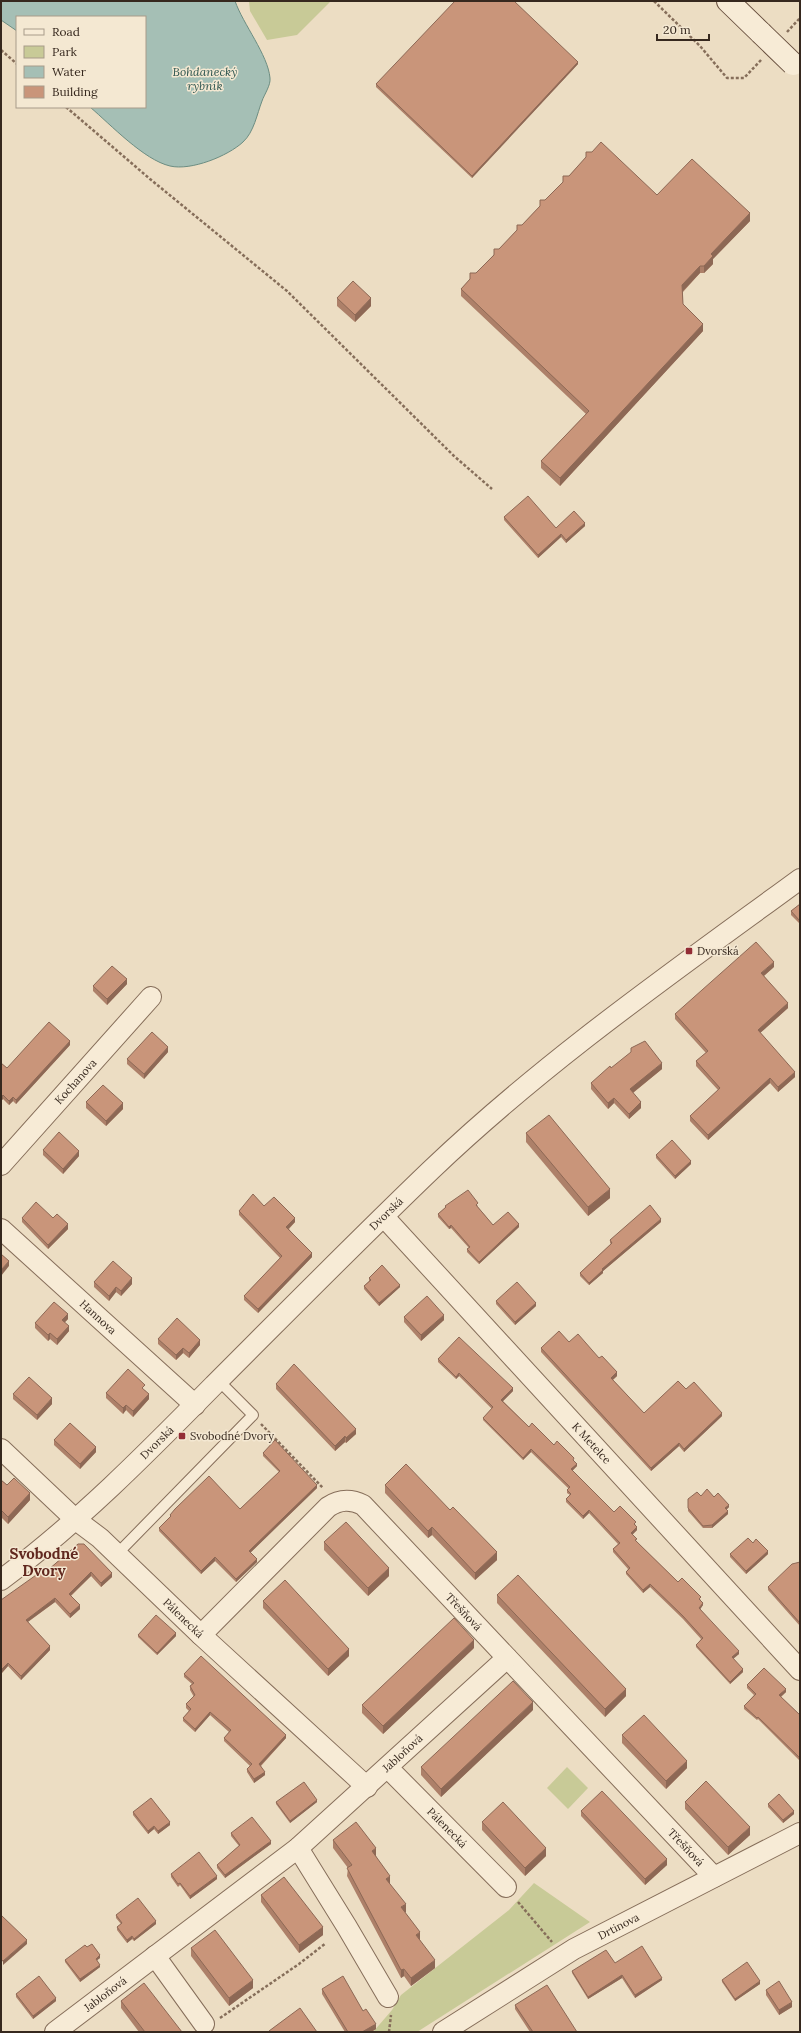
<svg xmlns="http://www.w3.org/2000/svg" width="801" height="2033" font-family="Lora,serif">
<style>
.green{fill:#c8ca97}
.water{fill:#a5bfb5;stroke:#6c8d82}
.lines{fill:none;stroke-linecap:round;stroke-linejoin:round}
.service-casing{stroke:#866e5a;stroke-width:12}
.minor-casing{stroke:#866e5a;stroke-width:22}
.secondary-casing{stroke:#684f3e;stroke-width:24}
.path{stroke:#866e5a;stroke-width:2.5;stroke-dasharray:3 2;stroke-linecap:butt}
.service{stroke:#f7ebd6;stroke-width:10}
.minor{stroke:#f7ebd6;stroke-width:20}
.secondary{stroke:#f7ebd6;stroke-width:22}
.secondary-bridge-casing{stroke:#684f3e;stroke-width:24;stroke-linecap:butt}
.secondary-bridge{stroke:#f7ebd6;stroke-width:22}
.wall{fill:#ad8069}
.shaded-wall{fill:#8d6855}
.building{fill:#c9957a;stroke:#8d6855}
.poi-dot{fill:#932d35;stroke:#f4e8d2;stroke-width:1.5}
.labels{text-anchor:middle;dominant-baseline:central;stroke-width:3;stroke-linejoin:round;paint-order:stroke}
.poi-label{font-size:11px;fill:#36281e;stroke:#f4e8d2;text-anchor:start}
.street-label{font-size:11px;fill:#36281e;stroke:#f4e8d2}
.water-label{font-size:12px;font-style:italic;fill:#2e5650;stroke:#f4e8d2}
.district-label{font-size:15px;font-weight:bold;fill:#61281f;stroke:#f4e8d2}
</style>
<rect width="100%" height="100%" fill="#ecddc3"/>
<g class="green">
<polygon points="249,1 331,1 297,35 267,40 250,11"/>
<polygon points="567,1767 588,1788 568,1809 547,1788"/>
<polygon points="534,1883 590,1922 417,2032 373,2032 392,2010 401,1995 509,1910"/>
</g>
<path class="water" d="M1,1H235C243,24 268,55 270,78C271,85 264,95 262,101C257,114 254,132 243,142C228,156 191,171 170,166C144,160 111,125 90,107H145V17H17V31L1,20Z"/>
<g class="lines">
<defs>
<polyline id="service" points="117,1554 253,1415 219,1381"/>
<g id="minor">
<path id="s1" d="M1,1165L151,997"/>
<path id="s2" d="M384,1217L800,1670"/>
<path id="s3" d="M1,1229L195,1405"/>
<path id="s4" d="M1,1449L76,1520L100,1538L201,1635L367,1787"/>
<path id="s5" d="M1,1580C79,1522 146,1454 214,1385C286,1313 357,1241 431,1170C544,1062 673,972 800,879"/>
<path id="s6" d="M201,1635L328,1507C340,1499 351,1499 363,1505L714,1877"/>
<path id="s7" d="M388,1768L506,1887"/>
<polyline points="298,1848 347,1927 388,1997"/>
<polyline points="155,1956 204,2024"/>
<path id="s8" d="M55,2032L298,1848L507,1658"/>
<path id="s9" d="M443,2032L574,1949L800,1833"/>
</g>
<polyline id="secondary" points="728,1 761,33"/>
</defs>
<use href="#service" class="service-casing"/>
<use href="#minor" class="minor-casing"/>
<use href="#secondary" class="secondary-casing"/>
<g class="path">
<polyline points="654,1 700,46 727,78 744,78 762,59"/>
<polyline points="787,32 800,18"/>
<polyline points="1,50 17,64"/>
<polyline points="66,107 150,179 287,291 454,456 492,489"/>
<polyline points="261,1424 323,1488"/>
<polyline points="518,1902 552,1942"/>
<polyline points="220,2018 299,1964 326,1943"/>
<polyline points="389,2032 391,2015"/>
</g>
<use href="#service" class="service"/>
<use href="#minor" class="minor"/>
<use href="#secondary" class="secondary"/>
<defs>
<polyline id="secondary-bridge" points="761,33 793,64"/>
</defs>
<use href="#secondary-bridge" class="secondary-bridge-casing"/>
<use href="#secondary-bridge" class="secondary-bridge"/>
</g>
<g class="wall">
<polygon points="578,64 472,178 376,87 376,84"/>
<polygon points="586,152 657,195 750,221 713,259 713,264 704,273 700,273 683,292 683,304 703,331 560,486 541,468 541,461 586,414 461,296 461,289 586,158"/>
<polygon points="337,298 371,306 355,322 337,306"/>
<polygon points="504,517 556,528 585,526 566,543 561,537 538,558 504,520"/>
<polygon points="800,904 800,924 791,915 791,911"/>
<polygon points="774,967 764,976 788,1008 760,1033 795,1077 778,1092 770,1083 708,1140 690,1121 690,1116 718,1090 696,1066 696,1061 706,1053 675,1019 675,1014"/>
<polygon points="127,984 107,1005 93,991 93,986"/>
<polygon points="70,1045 16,1104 13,1101 9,1105 3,1099 1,1101 7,1068"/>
<polygon points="168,1052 144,1079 127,1064 127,1059"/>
<polygon points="611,1068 662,1069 633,1093 641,1108 629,1119 614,1103 608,1109 591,1089 591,1083"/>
<polygon points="86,1102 123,1109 106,1126 86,1108"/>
<polygon points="526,1133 610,1198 588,1216 526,1142"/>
<polygon points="43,1150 79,1156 63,1174 43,1155"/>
<polygon points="656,1155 691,1164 675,1179 656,1158"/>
<polygon points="478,1205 477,1206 493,1225 519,1227 479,1264 467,1252 467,1249 469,1248 451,1228 449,1229 438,1217 438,1214 445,1208 445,1206"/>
<polygon points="264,1206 295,1222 289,1229 312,1257 258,1313 244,1300 244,1296 280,1258 239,1215 239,1211"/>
<polygon points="22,1218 53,1218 68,1229 48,1249 22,1222"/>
<polygon points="661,1222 603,1271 603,1273 589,1285 580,1276 580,1273 611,1244 610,1243 610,1240"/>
<polygon points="369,1278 400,1287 379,1306 364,1289 364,1286 369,1281"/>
<polygon points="94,1282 132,1284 121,1296 116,1292 109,1301 94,1287"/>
<polygon points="496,1301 536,1306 515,1325 496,1304"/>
<polygon points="404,1317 444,1320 421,1341 404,1322"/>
<polygon points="68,1319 65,1322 69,1331 57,1345 50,1339 48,1341 35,1328 35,1323"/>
<polygon points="158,1339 200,1345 189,1358 183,1353 176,1360 158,1344"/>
<polygon points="569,1342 599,1358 617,1376 613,1380 644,1413 686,1389 722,1416 684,1452 679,1446 651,1471 541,1352 541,1348"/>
<polygon points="438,1359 513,1391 503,1401 529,1427 554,1445 574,1461 577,1466 572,1471 614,1512 636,1525 635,1526 637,1530 632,1535 637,1542 678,1582 701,1600 701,1601 703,1605 700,1609 739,1654 733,1658 743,1672 730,1684 696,1647 696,1645 701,1639 683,1619 650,1587 643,1593 626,1574 626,1572 628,1569 613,1552 613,1549 618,1544 589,1513 583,1519 566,1502 566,1499 570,1495 567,1493 567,1490 569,1489 531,1452 523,1460 483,1420 483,1418 492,1409 459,1376 456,1379 438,1362"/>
<polygon points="276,1384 356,1434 346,1443 345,1442 335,1451 276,1389"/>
<polygon points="145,1390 149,1399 133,1417 126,1410 123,1414 106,1398 106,1393"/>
<polygon points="13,1394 52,1404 37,1420 13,1399"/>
<polygon points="54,1440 96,1452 80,1469 54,1445"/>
<polygon points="263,1453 317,1488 250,1553 257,1562 236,1582 215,1561 201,1574 159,1531 159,1528 170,1518 170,1515 240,1509 279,1472 263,1456"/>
<polygon points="1,1480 7,1485 30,1500 8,1524 1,1517"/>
<polygon points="385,1485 497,1560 475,1580 432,1535 428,1538 385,1493"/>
<polygon points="701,1496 714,1497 729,1507 726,1510 728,1514 712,1528 703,1528 688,1511 688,1499"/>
<polygon points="324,1542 389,1576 368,1596 324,1550"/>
<polygon points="753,1543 768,1554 746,1574 730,1557 730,1554"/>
<polygon points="78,1544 112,1577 101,1587 91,1576 71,1596 80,1609 70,1618 55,1602 28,1622 50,1650 21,1680 8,1666 1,1674 48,1570"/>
<polygon points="800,1562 800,1626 768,1590 768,1587"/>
<polygon points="497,1595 626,1696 605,1717 497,1603"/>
<polygon points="263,1601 349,1656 328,1676 263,1608"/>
<polygon points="138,1635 176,1636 157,1655 138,1637"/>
<polygon points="474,1648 383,1734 362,1713 362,1705"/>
<polygon points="184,1674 286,1738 261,1766 265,1775 254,1783 247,1772 247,1769 250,1766 224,1741 224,1738 229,1732 210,1715 195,1732 183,1721 183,1718 189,1711 186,1708 186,1704 194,1697 190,1690 190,1686 192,1684 184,1677"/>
<polygon points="747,1685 786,1692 781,1697 800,1715 800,1761 758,1719 757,1720 744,1709 744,1706 754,1695 747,1688"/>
<polygon points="533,1710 441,1797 421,1775 421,1767"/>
<polygon points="622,1735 687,1768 666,1789 622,1743"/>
<polygon points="276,1802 317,1802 290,1823 276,1804"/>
<polygon points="685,1802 750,1835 728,1855 685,1809"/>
<polygon points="768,1804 794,1814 783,1823 768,1807"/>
<polygon points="581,1811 667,1865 645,1885 581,1816"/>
<polygon points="133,1812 170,1825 158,1834 154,1829 148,1834 133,1815"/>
<polygon points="482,1822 546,1856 525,1876 482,1830"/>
<polygon points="231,1833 271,1844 225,1878 217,1868 217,1865 239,1846 231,1836"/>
<polygon points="333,1840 376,1856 390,1884 435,1968 411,1986 404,1976 401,1978 347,1876 348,1868 333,1848"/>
<polygon points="171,1874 217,1879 190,1899 180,1885 178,1887 171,1877"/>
<polygon points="261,1895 323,1935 299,1953 261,1902"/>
<polygon points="116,1915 156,1924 134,1941 132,1939 127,1943 117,1930 117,1927 121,1924 116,1918"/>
<polygon points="87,1947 100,1958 97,1960 100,1967 80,1982 65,1962 65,1960"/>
<polygon points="191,1948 253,1988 229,2006 191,1956"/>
<polygon points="615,1963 662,1980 635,1998 622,1978 588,1999 572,1973 572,1971"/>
<polygon points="722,1980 760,1984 735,2001 722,1982"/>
<polygon points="322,1989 363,2011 376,2029 371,2032 345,2032 322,1994"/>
<polygon points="766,1990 792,2007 779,2015 766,1995"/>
<polygon points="16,1994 56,2001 33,2019 16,1997"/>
<polygon points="121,2001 182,2032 139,2032 121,2008"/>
<polygon points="515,2005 577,2032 530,2032 515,2009"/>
</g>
<g class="shaded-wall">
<polygon points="578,62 578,64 472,178 472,176"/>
<polygon points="750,213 750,221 713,259 713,264 704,273 704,266 711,254"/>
<polygon points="700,266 700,273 682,292 682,285"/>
<polygon points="371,298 371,306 355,322 355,315"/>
<polygon points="703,324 703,331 560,486 560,478"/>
<polygon points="585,523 585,526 566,543 566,540"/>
<polygon points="561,534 561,537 538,558 538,555"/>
<polygon points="774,962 774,967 761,978 761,973"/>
<polygon points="127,979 127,984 107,1005 107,999"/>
<polygon points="788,1003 788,1008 758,1035 758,1030"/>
<polygon points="70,1041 70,1045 16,1104 16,1100"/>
<polygon points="168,1047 168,1052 144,1079 144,1074"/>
<polygon points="662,1063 662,1069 630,1095 630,1089"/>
<polygon points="795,1072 795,1077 778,1092 778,1087"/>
<polygon points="770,1078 770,1083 708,1140 708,1135"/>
<polygon points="3,1095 3,1099 1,1101 1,1097"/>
<polygon points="13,1097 13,1101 9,1105 9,1101"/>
<polygon points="614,1098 614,1103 608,1109 608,1103"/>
<polygon points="641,1102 641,1108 629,1119 629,1114"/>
<polygon points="123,1103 123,1109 106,1126 106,1121"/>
<polygon points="79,1151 79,1156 63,1174 63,1169"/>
<polygon points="691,1161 691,1164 675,1179 675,1176"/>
<polygon points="610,1189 610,1198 588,1216 588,1207"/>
<polygon points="295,1218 295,1222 286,1231 286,1227"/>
<polygon points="661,1219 661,1222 603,1271 603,1273 589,1285 589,1283 602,1269"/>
<polygon points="68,1224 68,1229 48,1249 48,1245"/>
<polygon points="519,1224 519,1227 479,1264 479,1262"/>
<polygon points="451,1225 451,1228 449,1229 449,1227"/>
<polygon points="312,1253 312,1257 258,1313 258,1309"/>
<polygon points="9,1261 9,1266 1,1276 1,1270"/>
<polygon points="132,1278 132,1284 121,1296 121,1291"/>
<polygon points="400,1285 400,1287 379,1306 379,1303"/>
<polygon points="116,1287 116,1292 109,1301 109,1296"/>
<polygon points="536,1303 536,1306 515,1325 515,1322"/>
<polygon points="68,1314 68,1319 62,1325 62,1320"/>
<polygon points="444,1315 444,1320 421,1341 421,1335"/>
<polygon points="69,1326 69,1331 57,1345 57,1339"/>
<polygon points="50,1333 50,1339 48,1341 48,1335"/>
<polygon points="200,1340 200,1345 189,1358 189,1353"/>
<polygon points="183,1348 183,1353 176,1360 176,1355"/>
<polygon points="617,1372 617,1376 611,1381 611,1378"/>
<polygon points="459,1373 459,1376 456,1379 456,1377"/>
<polygon points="513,1388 513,1391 501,1403 501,1400"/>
<polygon points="149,1394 149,1399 133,1417 133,1411"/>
<polygon points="52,1398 52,1404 37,1420 37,1415"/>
<polygon points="126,1405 126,1410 123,1414 123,1408"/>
<polygon points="722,1413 722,1416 684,1452 684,1449"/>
<polygon points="356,1429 356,1434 346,1443 346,1438"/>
<polygon points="345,1436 345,1442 335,1451 335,1446"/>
<polygon points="679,1443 679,1446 651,1471 651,1468"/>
<polygon points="96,1447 96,1452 80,1469 80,1464"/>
<polygon points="531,1449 531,1452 523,1460 523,1458"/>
<polygon points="577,1464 577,1466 571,1472 571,1469"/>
<polygon points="317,1485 317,1488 249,1554 249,1551"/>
<polygon points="30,1493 30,1500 8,1524 8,1517"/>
<polygon points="729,1505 729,1507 725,1511 725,1508"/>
<polygon points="589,1510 589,1513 583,1519 583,1516"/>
<polygon points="728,1511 728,1514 712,1528 712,1525"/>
<polygon points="432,1527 432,1535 428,1538 428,1531"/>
<polygon points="637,1527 637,1530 631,1536 631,1533"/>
<polygon points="768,1551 768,1554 746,1574 746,1571"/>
<polygon points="497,1552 497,1560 475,1580 475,1573"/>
<polygon points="215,1557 215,1561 201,1574 201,1571"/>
<polygon points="257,1559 257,1562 236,1582 236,1579"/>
<polygon points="389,1568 389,1576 368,1596 368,1588"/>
<polygon points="91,1572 91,1576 69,1597 69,1594"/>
<polygon points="112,1573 112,1577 101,1587 101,1583"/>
<polygon points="650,1584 650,1587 643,1593 643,1590"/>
<polygon points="55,1598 55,1602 26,1623 26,1620"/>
<polygon points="703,1603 703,1605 699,1611 699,1608"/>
<polygon points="80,1605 80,1609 70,1618 70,1614"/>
<polygon points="176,1633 176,1636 157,1655 157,1653"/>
<polygon points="474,1640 474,1648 383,1734 383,1726"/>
<polygon points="50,1646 50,1650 21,1680 21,1676"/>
<polygon points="349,1649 349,1656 328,1676 328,1669"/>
<polygon points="739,1651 739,1654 732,1660 732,1657"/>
<polygon points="8,1663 8,1666 1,1674 1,1670"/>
<polygon points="743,1669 743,1672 730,1684 730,1682"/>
<polygon points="626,1689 626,1696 605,1717 605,1709"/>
<polygon points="786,1689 786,1692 779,1698 779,1695"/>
<polygon points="533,1702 533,1710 441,1797 441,1789"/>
<polygon points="210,1712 210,1715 195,1732 195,1729"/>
<polygon points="286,1735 286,1738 259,1767 259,1764"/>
<polygon points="687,1761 687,1768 666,1789 666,1781"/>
<polygon points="265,1772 265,1775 254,1783 254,1779"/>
<polygon points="317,1800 317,1802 290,1823 290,1821"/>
<polygon points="794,1811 794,1814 783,1823 783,1820"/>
<polygon points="170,1822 170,1825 158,1834 158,1831"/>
<polygon points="154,1826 154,1829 148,1834 148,1831"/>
<polygon points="750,1827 750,1835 728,1855 728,1847"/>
<polygon points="271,1841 271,1844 225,1878 225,1875"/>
<polygon points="376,1848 376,1856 372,1859 372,1851"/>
<polygon points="546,1848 546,1856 525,1876 525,1868"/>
<polygon points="667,1859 667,1865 645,1885 645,1879"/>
<polygon points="217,1876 217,1879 190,1899 190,1896"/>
<polygon points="390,1876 390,1884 386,1887 386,1879"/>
<polygon points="406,1904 406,1912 401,1915 401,1907"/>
<polygon points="156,1921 156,1924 134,1941 134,1939"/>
<polygon points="323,1927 323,1935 299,1953 299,1945"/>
<polygon points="420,1932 420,1940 416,1935"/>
<polygon points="132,1936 132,1939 127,1943 127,1940"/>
<polygon points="27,1940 27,1944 3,1965 3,1961"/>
<polygon points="100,1955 100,1958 96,1961 96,1959"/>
<polygon points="435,1960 435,1968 411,1986 411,1978"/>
<polygon points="100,1965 100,1967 80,1982 80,1979"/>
<polygon points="404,1969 404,1976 401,1978 401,1970"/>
<polygon points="622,1975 622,1978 588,1999 588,1997"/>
<polygon points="662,1978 662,1980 635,1998 635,1995"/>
<polygon points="253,1980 253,1988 229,2006 229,1998"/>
<polygon points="760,1981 760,1984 735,2001 735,1999"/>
<polygon points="56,1998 56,2001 33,2019 33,2016"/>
<polygon points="792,2002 792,2007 779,2015 779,2010"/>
<polygon points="376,2024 376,2029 371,2032 362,2032"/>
</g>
<g class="building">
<polygon points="455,1 514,1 578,62 472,176 376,84"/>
<polygon points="601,142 657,195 692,159 750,213 711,254 713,256 704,266 700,266 682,285 683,304 703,324 560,478 541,461 589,411 461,289 470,279 470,273 476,273 494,255 494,249 499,249 517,230 517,225 522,225 540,206 540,200 545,200 563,182 563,176 569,176 586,157 586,152 592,152"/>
<polygon points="353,281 371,298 355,315 337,298"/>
<polygon points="528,496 556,528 574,511 585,523 566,540 561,534 538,555 504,517"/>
<polygon points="800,904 800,921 791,911"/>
<polygon points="756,942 774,962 761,973 788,1003 758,1030 795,1072 778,1087 770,1078 708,1135 690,1116 720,1088 696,1061 708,1051 675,1014"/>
<polygon points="112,966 127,979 107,999 93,986"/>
<polygon points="49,1022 70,1041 16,1100 13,1097 9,1101 3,1095 1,1097 1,1063 7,1068"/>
<polygon points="152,1032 168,1047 144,1074 127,1059"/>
<polygon points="645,1041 662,1063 630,1089 641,1102 629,1114 614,1098 608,1103 591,1083 610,1066 611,1068 631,1052 631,1048"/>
<polygon points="103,1085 123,1103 106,1121 86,1102"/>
<polygon points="549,1115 610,1189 588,1207 526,1133"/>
<polygon points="59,1132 79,1151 63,1169 43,1150"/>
<polygon points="672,1140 691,1161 675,1176 656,1155"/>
<polygon points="468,1190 478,1203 476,1205 493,1225 508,1212 519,1224 479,1262 467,1249 470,1247 451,1225 449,1227 438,1214 446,1207 445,1206"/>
<polygon points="253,1194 264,1206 274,1197 295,1218 286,1227 312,1253 258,1309 244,1296 282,1256 239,1211"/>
<polygon points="36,1202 53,1218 57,1214 68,1224 48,1245 22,1218"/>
<polygon points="650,1205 661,1219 602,1269 603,1270 589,1283 580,1273 612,1243 610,1240"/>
<polygon points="1,1254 9,1261 1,1270"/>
<polygon points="113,1261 132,1278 121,1291 116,1287 109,1296 94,1282"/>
<polygon points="382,1265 400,1285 379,1303 364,1286 371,1280 369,1278"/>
<polygon points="517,1282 536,1303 515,1322 496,1301"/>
<polygon points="427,1296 444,1315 421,1335 404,1317"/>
<polygon points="54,1302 68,1314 62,1320 69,1326 57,1339 50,1333 48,1335 35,1323"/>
<polygon points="177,1318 200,1340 189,1353 183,1348 176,1355 158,1339"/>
<polygon points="559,1331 569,1342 578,1334 599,1358 602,1356 617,1372 611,1378 644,1413 678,1381 686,1389 694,1382 722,1413 684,1449 679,1443 651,1468 541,1348"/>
<polygon points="459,1337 513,1388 501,1400 529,1427 532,1423 554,1445 557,1441 574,1458 573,1460 577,1464 571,1469 614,1512 620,1506 636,1522 634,1524 637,1527 631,1533 637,1539 635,1540 678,1582 682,1578 701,1597 699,1599 703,1603 699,1608 739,1651 732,1657 743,1669 730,1682 696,1645 703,1638 683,1616 650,1584 643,1590 626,1572 630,1568 613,1549 620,1543 589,1510 583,1516 566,1499 571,1494 567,1490 570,1487 531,1449 523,1458 483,1418 493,1407 459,1373 456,1377 438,1359"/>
<polygon points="294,1364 356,1429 346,1438 345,1436 335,1446 276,1384"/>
<polygon points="128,1369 145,1385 142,1388 149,1394 133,1411 126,1405 123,1408 106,1393"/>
<polygon points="29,1377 52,1398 37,1415 13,1394"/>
<polygon points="70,1423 96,1447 80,1464 54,1440"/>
<polygon points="275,1440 317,1485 249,1551 257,1559 236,1579 215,1557 201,1571 159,1528 171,1516 170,1515 175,1509 209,1476 240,1509 280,1471 263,1453"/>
<polygon points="406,1464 450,1510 453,1507 497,1552 475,1573 432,1527 428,1531 385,1485"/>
<polygon points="14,1478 30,1493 8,1517 1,1510 1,1480 7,1485"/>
<polygon points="707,1489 714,1497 718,1493 729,1505 725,1508 728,1511 712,1525 703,1526 688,1508 688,1499 697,1492 701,1496"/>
<polygon points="346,1522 389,1568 368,1588 324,1542"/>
<polygon points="748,1538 753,1543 756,1539 768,1551 746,1571 730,1554"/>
<polygon points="78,1544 84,1544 112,1573 101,1583 91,1572 69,1594 80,1605 70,1614 55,1598 26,1620 50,1646 21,1676 8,1663 1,1670 1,1600 46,1568 48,1570"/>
<polygon points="800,1562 800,1623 768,1587 792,1564"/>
<polygon points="518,1575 626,1689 605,1709 497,1595"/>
<polygon points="285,1580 349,1649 328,1669 263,1601"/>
<polygon points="156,1615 176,1633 157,1653 138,1635"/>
<polygon points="454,1618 474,1640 383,1726 362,1705"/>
<polygon points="201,1656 286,1735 259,1764 265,1772 254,1779 247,1769 252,1764 224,1738 231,1730 210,1712 195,1729 183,1718 191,1709 186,1704 195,1695 190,1686 194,1683 184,1674"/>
<polygon points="764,1668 786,1689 779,1695 800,1715 800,1758 758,1717 757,1718 744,1706 756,1694 747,1685"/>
<polygon points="513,1681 533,1702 441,1789 421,1767"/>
<polygon points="644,1715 687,1761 666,1781 622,1735"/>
<polygon points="706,1781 750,1827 728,1847 685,1802"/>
<polygon points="304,1782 317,1800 290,1821 276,1802"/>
<polygon points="602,1791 667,1859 645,1879 581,1811"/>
<polygon points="779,1794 794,1811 783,1820 768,1804"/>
<polygon points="151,1798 170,1822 158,1831 154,1826 148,1831 133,1812"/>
<polygon points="503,1802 546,1848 525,1868 482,1822"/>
<polygon points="252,1817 271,1841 225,1875 217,1865 240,1845 231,1833"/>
<polygon points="356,1822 376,1848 372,1851 390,1876 386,1879 406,1904 401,1907 420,1932 416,1935 435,1960 411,1978 404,1969 401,1970 347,1868 352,1865 333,1840"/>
<polygon points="199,1852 217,1876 190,1896 180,1883 178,1884 171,1874"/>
<polygon points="284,1877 323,1927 299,1945 261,1895"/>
<polygon points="138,1898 156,1921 134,1939 132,1936 127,1940 117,1927 122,1923 116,1915"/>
<polygon points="1,1915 27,1940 3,1961 1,1960"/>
<polygon points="215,1930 253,1980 229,1998 191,1948"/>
<polygon points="92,1944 100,1955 96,1959 100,1965 80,1979 65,1960 85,1945 87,1947"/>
<polygon points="642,1946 662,1978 635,1995 622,1975 588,1997 572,1971 606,1950 615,1963"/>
<polygon points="747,1962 760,1981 735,1999 722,1980"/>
<polygon points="39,1976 56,1998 33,2016 16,1994"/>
<polygon points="343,1976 363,2011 366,2009 376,2024 362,2032 348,2032 322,1989"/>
<polygon points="779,1981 792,2002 779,2010 766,1990"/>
<polygon points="144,1983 182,2032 145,2032 121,2001"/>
<polygon points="547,1985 577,2032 533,2032 515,2005"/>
<polygon points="300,2008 317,2032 270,2032 269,2031"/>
</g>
<g class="poi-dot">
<rect x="685" y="947" width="8" height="8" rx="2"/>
<rect x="178" y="1432" width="8" height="8" rx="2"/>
</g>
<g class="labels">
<g class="poi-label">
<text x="697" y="951">Dvorská</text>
<text x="190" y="1436">Svobodné Dvory</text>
</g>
<g class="street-label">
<text stroke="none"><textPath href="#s1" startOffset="112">Kochanova</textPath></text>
<text stroke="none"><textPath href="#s5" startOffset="532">Dvorská</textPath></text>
<text stroke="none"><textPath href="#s3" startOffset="131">Hannova</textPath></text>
<text stroke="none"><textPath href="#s5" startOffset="208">Dvorská</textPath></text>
<text stroke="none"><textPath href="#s2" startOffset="307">K Metelce</textPath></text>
<text stroke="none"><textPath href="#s6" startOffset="364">Třešňová</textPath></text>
<text stroke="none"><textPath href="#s4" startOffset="249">Pálenecká</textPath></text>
<text stroke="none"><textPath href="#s8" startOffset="446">Jabloňová</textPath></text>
<text stroke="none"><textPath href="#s7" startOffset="84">Pálenecká</textPath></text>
<text stroke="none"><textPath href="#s6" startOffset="688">Třešňová</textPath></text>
<text stroke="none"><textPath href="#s9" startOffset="205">Drtinova</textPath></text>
<text stroke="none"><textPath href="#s8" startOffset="63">Jabloňová</textPath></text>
</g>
<g class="water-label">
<text x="205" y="71">Bohdanecký<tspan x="205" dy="14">rybník</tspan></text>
</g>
<g class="district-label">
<text x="44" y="1553">Svobodné<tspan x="44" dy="17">Dvory</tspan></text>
</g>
</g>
<rect width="801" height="2033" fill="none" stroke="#36281e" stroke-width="4"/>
<rect x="16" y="16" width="130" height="92" fill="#f4e8d2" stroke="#a89b8a"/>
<rect x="24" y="29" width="20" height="6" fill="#f7ebd6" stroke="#a89b8a"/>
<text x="52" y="36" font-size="12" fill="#36281e">Road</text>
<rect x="24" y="46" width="20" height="12" fill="#c8ca97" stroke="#a89b8a"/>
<text x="52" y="56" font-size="12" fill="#36281e">Park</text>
<rect x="24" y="66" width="20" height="12" fill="#a5bfb5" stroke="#a89b8a"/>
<text x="52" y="76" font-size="12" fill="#36281e">Water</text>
<rect x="24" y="86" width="20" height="12" fill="#c9957a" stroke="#a89b8a"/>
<text x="52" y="96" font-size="12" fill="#36281e">Building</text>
<path d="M657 34v6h52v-6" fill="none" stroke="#36281e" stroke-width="2"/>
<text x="663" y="34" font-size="12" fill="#36281e" stroke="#f4e8d2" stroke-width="3" paint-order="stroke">20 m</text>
</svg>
